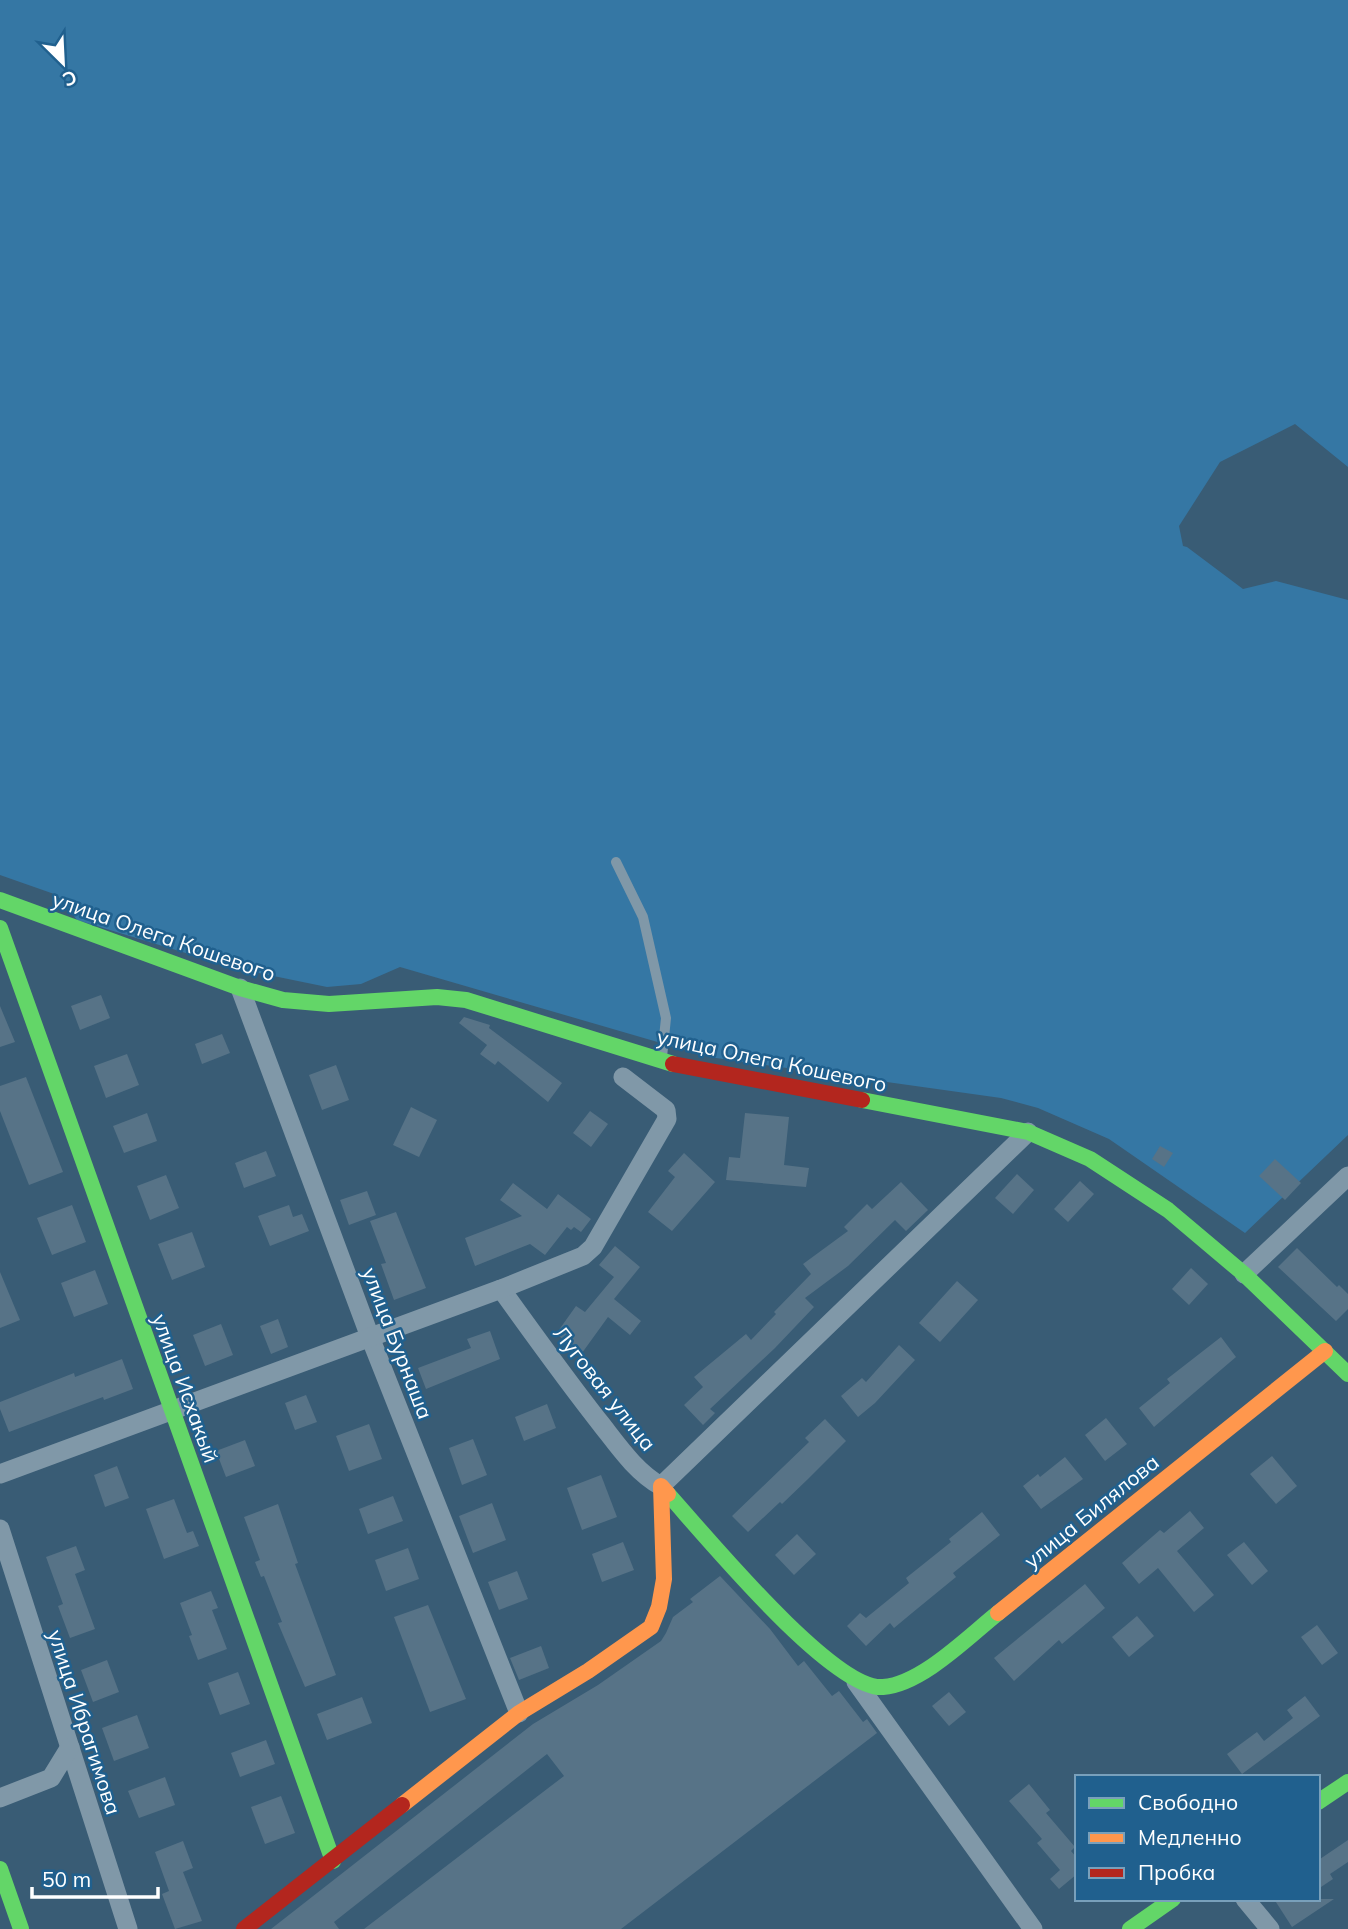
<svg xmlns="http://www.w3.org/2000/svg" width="1348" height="1929" font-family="Mulish,sans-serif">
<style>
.green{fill:#3577a4}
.building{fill:#577387}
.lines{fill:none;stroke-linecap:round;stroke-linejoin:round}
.lane{stroke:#8098a8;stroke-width:10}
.street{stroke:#8098a8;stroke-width:19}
.fast{stroke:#63d668;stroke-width:16}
.slow{stroke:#ff974d;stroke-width:16}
.jam{stroke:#b3261e;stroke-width:16}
.labels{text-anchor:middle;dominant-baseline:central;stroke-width:5;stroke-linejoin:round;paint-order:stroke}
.street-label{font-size:21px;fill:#fff;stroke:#20608e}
</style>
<rect width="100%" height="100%" fill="#395c75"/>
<polygon class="green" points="0,0 1348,0 1348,467 1295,424 1220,462 1179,526 1183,546 1187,547 1243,589 1276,581 1348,600 1348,1135 1245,1233 1109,1139 1038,1108 1001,1098 709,1057 400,967 361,984 327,987 235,968 77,920 57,895 0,875"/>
<g class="building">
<polygon points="101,995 110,1018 80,1030 71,1006"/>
<polygon points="0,1006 15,1042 0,1047"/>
<polygon points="464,1017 490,1025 489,1028 562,1083 548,1102 498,1061 495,1065 480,1054 487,1045 459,1023"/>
<polygon points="222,1034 230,1053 202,1064 195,1044"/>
<polygon points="127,1054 139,1085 106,1098 94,1066"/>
<polygon points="336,1065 349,1100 322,1110 309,1075"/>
<polygon points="26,1077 63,1172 29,1185 0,1111 0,1086"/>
<polygon points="411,1107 437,1120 419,1157 393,1145"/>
<polygon points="590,1111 608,1124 591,1147 573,1133"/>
<polygon points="147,1113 157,1141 124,1153 113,1126"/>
<polygon points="745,1113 789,1117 784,1165 809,1168 806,1187 726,1180 729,1157 740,1158"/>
<polygon points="1160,1146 1173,1153 1164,1167 1152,1159"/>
<polygon points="266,1151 276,1176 244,1188 235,1163"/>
<polygon points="684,1153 715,1182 672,1231 648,1212 675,1177 668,1171"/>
<polygon points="1275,1159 1301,1183 1285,1200 1259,1176"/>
<polygon points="1017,1174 1034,1190 1013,1214 995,1198"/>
<polygon points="166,1175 179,1208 150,1220 137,1186"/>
<polygon points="1080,1181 1094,1194 1068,1222 1054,1209"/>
<polygon points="901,1182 928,1210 906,1231 895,1220 848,1266 805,1298 814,1307 775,1348 710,1409 715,1413 703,1425 684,1405 703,1387 694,1377 746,1334 751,1340 776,1314 774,1312 811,1274 803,1264 848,1231 844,1227 867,1204 872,1209"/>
<polygon points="513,1183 547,1209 558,1194 591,1219 581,1232 574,1227 571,1230 567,1227 545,1255 530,1244 475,1266 465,1238 522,1216 500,1200"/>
<polygon points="367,1191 376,1215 349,1225 340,1200"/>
<polygon points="72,1205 86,1242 52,1255 37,1218"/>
<polygon points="289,1205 293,1217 302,1214 309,1231 270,1246 258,1216"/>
<polygon points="396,1212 426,1288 394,1300 381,1264 386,1263 370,1221"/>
<polygon points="192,1232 205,1267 172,1280 158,1244"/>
<polygon points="615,1246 640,1267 614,1299 641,1321 630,1335 608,1317 582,1353 556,1334 576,1306 585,1312 614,1277 599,1265"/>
<polygon points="1297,1248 1337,1287 1339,1285 1348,1294 1348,1309 1336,1321 1278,1267"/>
<polygon points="1191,1268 1208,1284 1189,1305 1172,1289"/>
<polygon points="95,1270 108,1304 74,1317 61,1283"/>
<polygon points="0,1272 20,1320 0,1328"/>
<polygon points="957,1281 978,1300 940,1342 919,1323"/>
<polygon points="278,1319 288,1347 271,1354 260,1326"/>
<polygon points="221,1324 233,1355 205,1366 193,1335"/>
<polygon points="490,1331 500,1359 426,1389 418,1368 471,1348 467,1339"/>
<polygon points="1221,1337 1236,1357 1154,1427 1139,1408 1170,1383 1167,1379"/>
<polygon points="899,1345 915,1360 875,1403 858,1417 841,1396 862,1378 866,1382"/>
<polygon points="122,1359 133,1389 104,1400 103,1397 9,1432 0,1409 0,1402 74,1373 75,1377"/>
<polygon points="306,1395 317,1422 295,1430 285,1403"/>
<polygon points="547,1404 556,1428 524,1441 515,1417"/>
<polygon points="1106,1418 1127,1444 1105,1461 1085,1435"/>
<polygon points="825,1419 846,1441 808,1479 782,1504 780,1502 748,1532 732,1516 809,1442 805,1438"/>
<polygon points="369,1424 382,1459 349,1471 336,1436"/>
<polygon points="473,1439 487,1475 462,1485 449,1448"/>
<polygon points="245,1440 255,1466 226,1477 216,1451"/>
<polygon points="1272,1456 1297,1486 1276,1504 1250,1474"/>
<polygon points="1065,1457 1083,1479 1041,1509 1023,1486 1038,1474 1040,1477"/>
<polygon points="117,1466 129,1498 105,1507 94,1475"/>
<polygon points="601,1475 617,1517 582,1530 567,1488"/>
<polygon points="393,1496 403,1521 368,1534 359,1509"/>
<polygon points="174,1499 187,1533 193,1531 199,1546 164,1559 146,1509"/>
<polygon points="492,1503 506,1540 473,1553 459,1516"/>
<polygon points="278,1504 298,1563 295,1564 336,1675 305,1687 278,1623 282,1622 264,1576 261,1577 255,1562 260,1560 244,1517"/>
<polygon points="1190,1511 1204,1528 1177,1551 1214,1595 1194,1612 1158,1568 1139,1584 1122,1563 1160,1530 1164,1533"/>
<polygon points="982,1512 1000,1535 953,1573 956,1577 912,1613 894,1628 890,1623 866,1646 847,1626 860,1613 866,1618 909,1583 906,1578 951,1542 949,1539"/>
<polygon points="797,1534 816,1554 794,1575 775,1555"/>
<polygon points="623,1542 634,1570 602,1582 592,1554"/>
<polygon points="1244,1542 1268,1571 1252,1585 1227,1555"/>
<polygon points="76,1546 85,1570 75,1574 95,1629 70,1638 58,1606 63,1604 46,1557"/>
<polygon points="408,1548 419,1579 386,1591 375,1560"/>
<polygon points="517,1571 528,1599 499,1610 488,1582"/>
<polygon points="720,1576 770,1629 798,1666 804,1661 832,1696 839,1691 863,1722 867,1719 877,1733 621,1929 364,1929 564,1776 547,1754 334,1922 339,1929 271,1929 533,1724 598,1685 661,1641 666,1633 673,1617 693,1602 690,1599"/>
<polygon points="1085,1584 1105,1608 1062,1644 1059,1640 1014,1681 994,1658"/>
<polygon points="211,1591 218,1608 212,1610 227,1649 198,1660 189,1636 192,1635 180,1603"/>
<polygon points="428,1605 466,1699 430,1712 394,1617"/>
<polygon points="1137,1616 1154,1636 1129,1657 1112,1637"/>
<polygon points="1317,1625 1338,1653 1322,1665 1301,1637"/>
<polygon points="541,1646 549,1668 519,1680 510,1658"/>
<polygon points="107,1660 119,1692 93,1702 81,1670"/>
<polygon points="238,1672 250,1704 220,1715 208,1683"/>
<polygon points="949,1692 966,1712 949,1726 932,1706"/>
<polygon points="1305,1696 1320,1716 1242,1774 1227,1754 1257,1732 1264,1741 1293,1718 1287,1710"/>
<polygon points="362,1697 372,1723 327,1740 317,1714"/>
<polygon points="137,1715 149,1748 114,1761 102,1728"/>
<polygon points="266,1740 275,1764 240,1777 231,1753"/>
<polygon points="165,1777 175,1805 139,1818 128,1791"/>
<polygon points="1029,1784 1050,1810 1046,1813 1075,1847 1071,1851 1077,1858 1077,1874 1059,1889 1050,1879 1060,1870 1037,1843 1042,1839 1009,1801"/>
<polygon points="281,1796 295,1833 265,1844 251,1807"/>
<polygon points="1348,1840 1348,1862 1330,1874 1333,1879 1318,1889 1318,1856 1320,1859"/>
<polygon points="183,1841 193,1868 183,1872 202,1921 175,1929 162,1894 169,1891 155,1852"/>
<polygon points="1274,1899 1334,1899 1292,1927"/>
</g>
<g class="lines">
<polyline class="lane" points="616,862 643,917 666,1018 662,1057"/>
<g class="street">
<polyline points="240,988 370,1337 519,1713"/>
<polyline points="1244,1274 1348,1176"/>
<path d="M501,1289C534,1335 567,1381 601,1424C619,1447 636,1472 661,1486L1028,1132"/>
<polyline points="0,1474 501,1289 583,1256 593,1247 667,1119 666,1110 623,1077"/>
<polyline points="0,1529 128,1929"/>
<polyline points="856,1682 1033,1929"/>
<polyline points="0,1798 51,1778 70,1747"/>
<polyline points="1245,1899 1270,1929"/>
</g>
<g class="fast">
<polyline points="0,900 240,988 283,1000 329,1004 437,997 466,1000 673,1064"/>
<polyline points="0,928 333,1861"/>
<polyline points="862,1100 1028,1132 1090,1159 1168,1210 1244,1274 1348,1374"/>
<path d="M668,1494C704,1534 833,1691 883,1687C922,1684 969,1636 998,1613"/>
<polyline points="1318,1802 1348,1782"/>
<polyline points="0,1869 21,1929"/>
<polyline points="1130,1929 1173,1899"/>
</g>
<g class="slow">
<polyline points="998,1613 1325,1351"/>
<polyline points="402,1805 519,1713 588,1671 651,1627 659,1607 664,1579 661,1486 668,1494"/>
</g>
<g class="jam">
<polyline points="673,1064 862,1100"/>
<polyline points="244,1929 402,1805"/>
</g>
</g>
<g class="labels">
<g class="street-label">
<text transform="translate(164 936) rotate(19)">улица Олега Кошевого</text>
<text transform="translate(772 1060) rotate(12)">улица Олега Кошевого</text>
<text transform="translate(398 1343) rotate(69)">улица Бурнаша</text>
<text transform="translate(186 1388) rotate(70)">улица Исхакый</text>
<text transform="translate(605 1388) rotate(52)">Луговая улица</text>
<text transform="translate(1091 1511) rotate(-39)">улица Билялова</text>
<text transform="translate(85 1722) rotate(72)">улица Ибрагимова</text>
</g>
</g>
<rect x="1075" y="1775" width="245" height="126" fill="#20608e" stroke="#79a0bb" stroke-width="2"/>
<rect x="1089" y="1798" width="35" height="10" fill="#63d668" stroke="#79a0bb" stroke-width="2"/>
<text x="1138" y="1810" font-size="21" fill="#ffffff">Свободно</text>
<rect x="1089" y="1833" width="35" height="10" fill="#ff974d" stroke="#79a0bb" stroke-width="2"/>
<text x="1138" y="1845" font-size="21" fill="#ffffff">Медленно</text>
<rect x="1089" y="1868" width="35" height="10" fill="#b3261e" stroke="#79a0bb" stroke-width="2"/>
<text x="1138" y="1880" font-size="21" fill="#ffffff">Пробка</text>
<g transform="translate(63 63) rotate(156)" stroke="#20608e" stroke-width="5" paint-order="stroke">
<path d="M0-5L12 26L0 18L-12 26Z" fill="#ffffff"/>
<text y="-10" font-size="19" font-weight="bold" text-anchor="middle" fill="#ffffff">С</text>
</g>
<path d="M32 1887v10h126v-10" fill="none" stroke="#ffffff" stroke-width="3.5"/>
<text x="42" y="1887" font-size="21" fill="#ffffff" stroke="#20608e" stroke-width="5" paint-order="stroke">50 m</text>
</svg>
